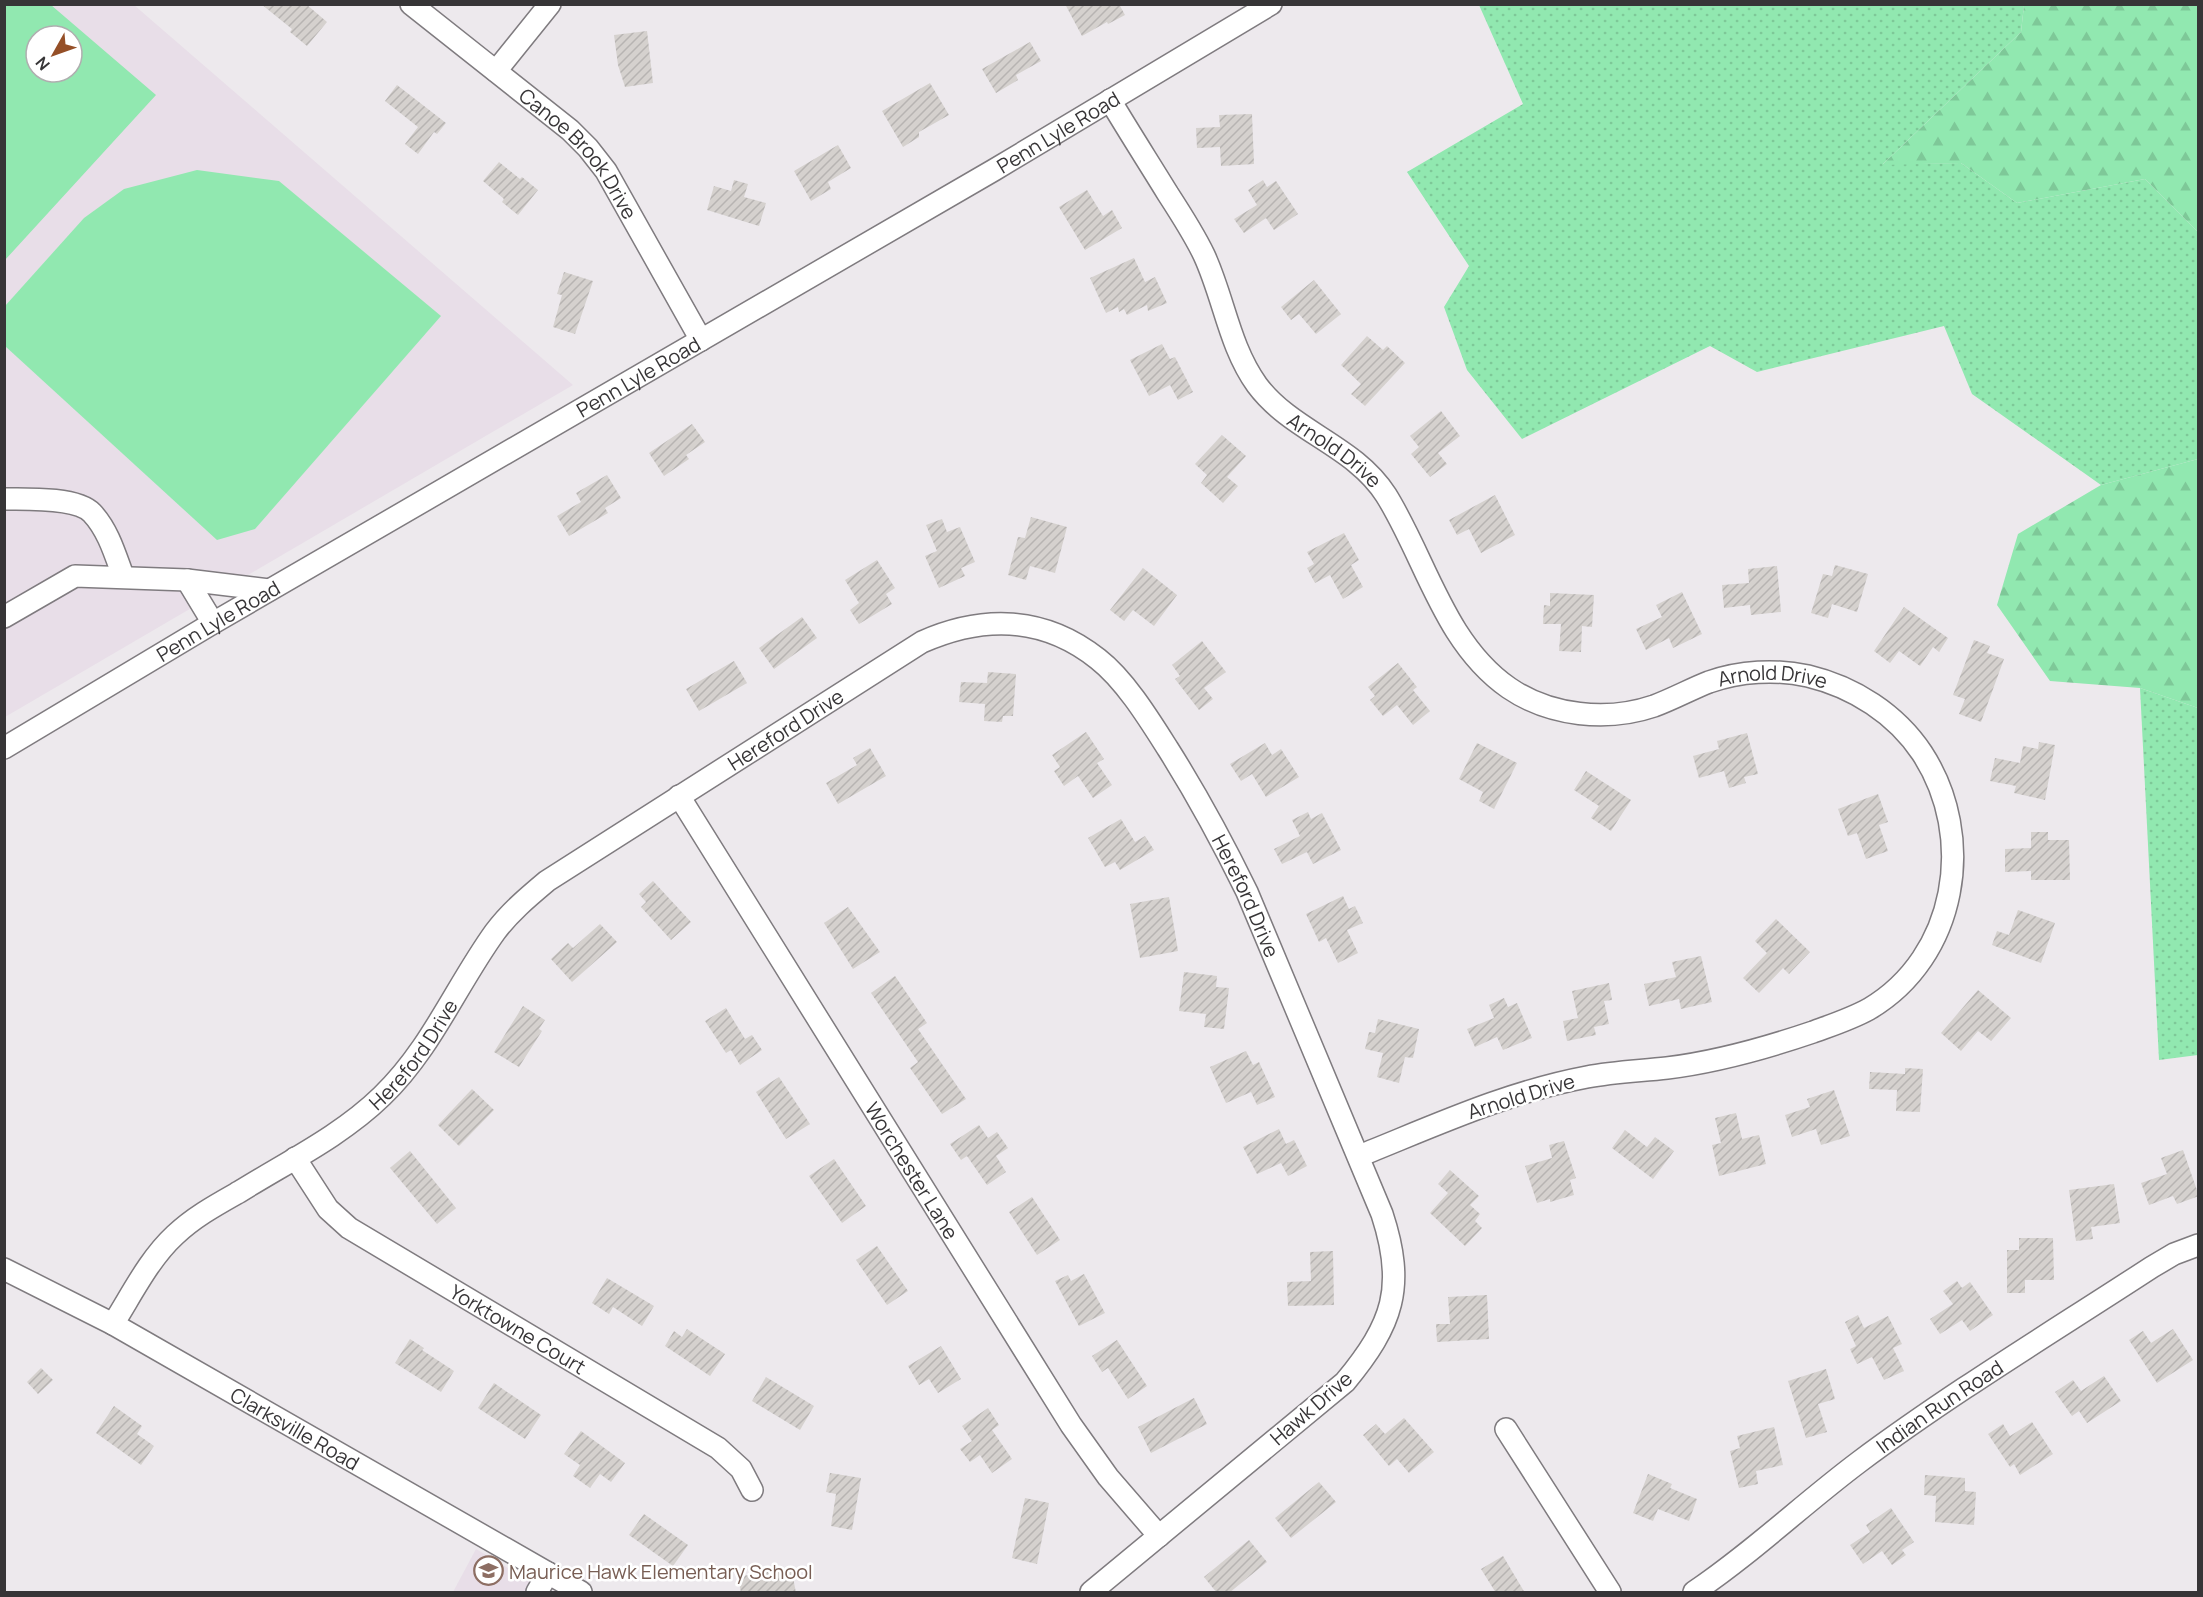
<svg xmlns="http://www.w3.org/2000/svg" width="2203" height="1597" font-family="Manrope,sans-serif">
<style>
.built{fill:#e8dee8;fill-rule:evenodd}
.green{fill:url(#green-dots)}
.forest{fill:url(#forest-firs)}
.pitch{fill:#91e8b0;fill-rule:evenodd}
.building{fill:url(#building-hatch)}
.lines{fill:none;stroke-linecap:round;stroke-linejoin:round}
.minor-casing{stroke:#7f7b7f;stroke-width:24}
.minor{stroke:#fff;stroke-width:21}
.labels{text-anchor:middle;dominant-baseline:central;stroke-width:5;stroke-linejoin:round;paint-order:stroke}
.street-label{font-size:20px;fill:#373537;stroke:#fff}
.education-label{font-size:20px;fill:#785e54;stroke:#fff;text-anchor:start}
</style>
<defs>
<pattern id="green-dots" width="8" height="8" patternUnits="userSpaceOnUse" patternTransform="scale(1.5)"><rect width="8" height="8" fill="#91e8b0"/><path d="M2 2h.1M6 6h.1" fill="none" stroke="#7ec898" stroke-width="1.8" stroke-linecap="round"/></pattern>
<pattern id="forest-firs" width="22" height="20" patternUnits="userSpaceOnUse" patternTransform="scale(1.5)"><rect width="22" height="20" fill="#91e8b0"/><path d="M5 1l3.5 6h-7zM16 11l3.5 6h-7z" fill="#7ec898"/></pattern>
<pattern id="building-hatch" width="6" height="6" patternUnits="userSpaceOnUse" patternTransform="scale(1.5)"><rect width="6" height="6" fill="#d5d1ce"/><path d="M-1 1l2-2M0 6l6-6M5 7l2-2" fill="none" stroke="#b7b4b2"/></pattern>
</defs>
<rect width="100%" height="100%" fill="#ede9ed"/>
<g class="built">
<path d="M4,5H134L573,385L5,717ZM36,36H72V72H36Z"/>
<polygon points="476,1549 548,1592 453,1592"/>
</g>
<g class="green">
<polygon points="1479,5 2024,5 2021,32 1883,164 1961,163 2017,203 2145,179 2198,232 2198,459 2101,485 1972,394 1944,326 1757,372 1710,346 1522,439 1467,370 1444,307 1469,266 1407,172 1523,104"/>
<polygon points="2140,688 2198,708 2198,1055 2159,1060"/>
</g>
<g class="forest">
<polygon points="2024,5 2198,5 2198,232 2145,179 2017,203 1961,163 1882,165 2021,32"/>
<polygon points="2198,459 2198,708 2140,688 2050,681 1997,605 2018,534 2101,485"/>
</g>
<g class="pitch">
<path d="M5,4L51,5L156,95L5,260ZM36,36H72V72H36Z"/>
<polygon points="197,170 279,181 441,316 255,529 217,540 5,346 5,306 84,218 124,189"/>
</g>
<g class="building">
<polygon points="261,4 306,4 327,22 307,46 290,32 292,29"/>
<polygon points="1065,4 1119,4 1125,15 1108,24 1107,22 1082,36"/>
<polygon points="647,31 653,83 625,87 618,65 614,35"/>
<polygon points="1030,42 1041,61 1016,75 1018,80 996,93 982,69"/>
<polygon points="930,83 949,115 919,132 919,137 903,147 882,111"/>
<polygon points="397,85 446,123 437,134 434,132 418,154 405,144 418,127 385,101"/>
<polygon points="1252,114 1254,164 1221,166 1220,147 1197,148 1196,128 1220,127 1219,115"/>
<polygon points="838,145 851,168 828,182 831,189 811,201 794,171"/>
<polygon points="499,162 520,179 522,177 538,190 518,215 502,202 504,199 483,181"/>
<polygon points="734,180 748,184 744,197 766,203 759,226 707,210 714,186 731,191"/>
<polygon points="1263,180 1267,187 1276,181 1298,214 1274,230 1266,218 1244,233 1234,219 1257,205 1248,190"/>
<polygon points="1087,190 1103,216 1112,210 1122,228 1085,250 1059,207"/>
<polygon points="1134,258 1145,282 1155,277 1167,303 1148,311 1147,305 1127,315 1124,309 1119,312 1118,307 1106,313 1090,278"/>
<polygon points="564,272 593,281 575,334 553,327 562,295 557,294"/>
<polygon points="1314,280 1341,314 1316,334 1299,314 1291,320 1281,307"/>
<polygon points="1367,336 1383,350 1387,346 1405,363 1365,406 1351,394 1361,384 1341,365"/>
<polygon points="1162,344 1170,359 1175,357 1193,392 1178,400 1170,385 1149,396 1130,360"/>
<polygon points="1441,411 1460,436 1438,453 1447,464 1430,477 1411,454 1419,447 1410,436"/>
<polygon points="692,424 705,442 686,455 689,459 664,476 649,453"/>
<polygon points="1222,435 1246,456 1227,477 1238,486 1223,503 1201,483 1207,475 1195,464"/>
<polygon points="607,475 621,498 605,508 608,513 569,536 557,516 581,502 576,493"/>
<polygon points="1495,495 1515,535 1481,553 1469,529 1457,535 1449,520"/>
<polygon points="1031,517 1067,527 1055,573 1030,566 1026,580 1008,575 1018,537 1025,538"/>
<polygon points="942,519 947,532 960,527 975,562 961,568 965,576 939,588 925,556 937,551 926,525"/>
<polygon points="1344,533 1359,560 1351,565 1363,587 1343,599 1330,575 1315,583 1307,568 1314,564 1307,552"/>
<polygon points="877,560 895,588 886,594 892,604 859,624 850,610 859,603 845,580"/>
<polygon points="1835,565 1868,574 1857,612 1832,604 1828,618 1811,613 1823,574 1832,576"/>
<polygon points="1777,566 1781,612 1751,615 1750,605 1724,608 1722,585 1749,583 1748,569"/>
<polygon points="1143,568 1177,595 1154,626 1133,610 1124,621 1110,610"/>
<polygon points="1682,592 1702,634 1673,648 1669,638 1646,650 1636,629 1662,617 1656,605"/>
<polygon points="1550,593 1594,595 1592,627 1582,626 1581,652 1559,651 1561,624 1543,624 1544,605 1550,606"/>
<polygon points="1904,607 1948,638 1939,652 1933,647 1920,666 1899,651 1890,663 1874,651"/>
<polygon points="802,617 817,638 774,669 759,648"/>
<polygon points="1974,640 1990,646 1987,653 2004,659 1981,722 1959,714 1965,699 1953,695"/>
<polygon points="1202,641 1226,672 1204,688 1213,699 1199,710 1175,679 1180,676 1172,665"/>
<polygon points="734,661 747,683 699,711 686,689"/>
<polygon points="1398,663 1417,687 1413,690 1430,711 1413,725 1397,705 1383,716 1370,700 1375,696 1368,687"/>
<polygon points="988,672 1016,674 1013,716 1003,716 1002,722 984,721 985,704 959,702 961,682 987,683"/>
<polygon points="1086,732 1104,759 1097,763 1112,785 1093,798 1078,776 1064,786 1054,771 1060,767 1052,755"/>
<polygon points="1747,733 1758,774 1744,777 1746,783 1729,788 1724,771 1699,778 1693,756 1719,749 1717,741"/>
<polygon points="2039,742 2055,745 2045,800 2014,793 2016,786 1990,781 1995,758 2020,763 2023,746 2038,749"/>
<polygon points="1265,743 1272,755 1281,749 1299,777 1266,797 1252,774 1241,781 1230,764"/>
<polygon points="1477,743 1517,763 1494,809 1479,801 1483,792 1459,779"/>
<polygon points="870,748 886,776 838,804 826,783 857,765 853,758"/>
<polygon points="1586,771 1631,800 1611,831 1591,818 1599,806 1574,790"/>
<polygon points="1878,794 1888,822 1879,825 1888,851 1866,859 1857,833 1848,836 1838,809"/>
<polygon points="1308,812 1311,819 1322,813 1341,850 1313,864 1307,852 1282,864 1274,849 1300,836 1292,820"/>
<polygon points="1121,819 1135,842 1145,836 1154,850 1120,870 1115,862 1105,867 1088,838"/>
<polygon points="2031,832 2048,832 2048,840 2069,840 2070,880 2031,880 2031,871 2005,872 2005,849 2031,848"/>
<polygon points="653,881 691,922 671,940 641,907 646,902 639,894"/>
<polygon points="1343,896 1349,909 1355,906 1363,923 1347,930 1358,953 1338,963 1326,938 1319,942 1306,914"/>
<polygon points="1169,897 1178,951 1140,958 1130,904"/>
<polygon points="848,907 880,952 853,969 824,923"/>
<polygon points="2018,910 2055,923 2041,963 1992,945 1997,931 2009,935"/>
<polygon points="1776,919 1810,952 1789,974 1783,968 1759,993 1743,978 1767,953 1755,941"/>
<polygon points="600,924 617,942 572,982 551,959 568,943 573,948"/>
<polygon points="1701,956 1712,1002 1681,1009 1679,999 1649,1006 1644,984 1676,977 1672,962"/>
<polygon points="1184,972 1217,976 1216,987 1229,988 1224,1029 1204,1027 1206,1014 1179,1011"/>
<polygon points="895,976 927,1023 918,1029 966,1099 942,1114 910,1068 918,1062 871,993"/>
<polygon points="1609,983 1612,1000 1604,1001 1609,1024 1594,1027 1596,1035 1567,1041 1563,1021 1578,1018 1572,991"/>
<polygon points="1978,990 2011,1018 1991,1041 1978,1031 1961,1051 1941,1033"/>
<polygon points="1504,998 1508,1007 1517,1003 1532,1038 1503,1050 1497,1037 1475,1047 1467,1029 1494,1018 1489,1005"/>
<polygon points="523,1006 545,1020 539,1029 542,1031 519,1067 494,1052"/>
<polygon points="726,1008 745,1039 752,1035 762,1050 740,1065 731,1050 726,1053 705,1021"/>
<polygon points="1378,1019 1419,1029 1413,1058 1405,1057 1399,1083 1377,1077 1383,1053 1365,1049 1369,1032 1375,1033"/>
<polygon points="1246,1051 1253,1065 1259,1062 1275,1097 1257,1105 1251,1092 1226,1103 1210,1067"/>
<polygon points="1905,1068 1923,1069 1920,1112 1896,1111 1897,1090 1869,1089 1870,1072 1905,1074"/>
<polygon points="779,1077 810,1124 786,1139 756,1092"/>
<polygon points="472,1089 494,1110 459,1146 438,1125"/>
<polygon points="1834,1090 1850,1136 1821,1145 1816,1129 1792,1137 1785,1115 1810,1107 1807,1099"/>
<polygon points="1736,1113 1742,1139 1759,1135 1766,1164 1719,1176 1712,1145 1721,1143 1715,1118"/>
<polygon points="979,1125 988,1138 997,1132 1008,1148 996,1156 1006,1172 987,1185 967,1156 961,1160 950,1144"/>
<polygon points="1279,1129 1286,1144 1294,1140 1307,1166 1288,1176 1281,1163 1257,1174 1243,1147"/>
<polygon points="1625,1130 1647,1147 1655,1137 1674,1151 1653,1179 1612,1148"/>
<polygon points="1564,1141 1576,1178 1570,1180 1574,1195 1550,1202 1550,1199 1537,1203 1525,1166 1552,1158 1549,1145"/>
<polygon points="2183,1150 2199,1196 2177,1204 2173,1196 2149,1205 2141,1183 2167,1174 2161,1158"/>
<polygon points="410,1151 456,1208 437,1224 390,1168"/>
<polygon points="834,1159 866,1206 842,1223 809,1176"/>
<polygon points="1450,1170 1479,1196 1470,1205 1480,1214 1475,1221 1482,1228 1465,1246 1430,1213 1448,1193 1438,1184"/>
<polygon points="2114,1184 2120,1223 2091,1227 2093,1239 2076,1241 2069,1190"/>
<polygon points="1032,1197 1060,1240 1037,1255 1009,1212"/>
<polygon points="2019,1238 2053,1238 2054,1280 2025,1280 2025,1293 2007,1293 2007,1250 2019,1250"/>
<polygon points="877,1246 908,1291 887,1305 856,1260"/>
<polygon points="1333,1251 1334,1305 1288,1306 1287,1282 1311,1281 1310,1252"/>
<polygon points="1084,1274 1105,1313 1079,1326 1055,1281 1068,1275 1071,1281"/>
<polygon points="607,1278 654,1306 642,1326 613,1307 609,1314 592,1303"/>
<polygon points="1957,1281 1962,1288 1970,1282 1993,1315 1970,1331 1962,1320 1940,1334 1930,1319 1953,1304 1943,1291"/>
<polygon points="1487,1295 1489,1339 1437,1342 1436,1324 1450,1324 1448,1297"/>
<polygon points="1858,1315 1864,1328 1888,1316 1902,1344 1893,1348 1904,1371 1884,1380 1872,1357 1857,1364 1850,1349 1856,1346 1845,1322"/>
<polygon points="687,1329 725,1354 710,1376 665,1346 674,1331 682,1337"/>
<polygon points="2173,1329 2193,1360 2157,1383 2129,1340 2143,1331 2151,1343"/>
<polygon points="410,1339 424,1348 422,1350 454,1371 441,1392 395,1363"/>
<polygon points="1117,1340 1147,1386 1128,1399 1108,1368 1102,1372 1092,1356"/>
<polygon points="941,1346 961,1379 938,1393 929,1379 919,1385 908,1366"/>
<polygon points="41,1368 53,1380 38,1394 27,1382"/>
<polygon points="1826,1369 1835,1399 1818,1404 1827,1432 1806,1438 1788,1381"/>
<polygon points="2104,1376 2121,1401 2087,1423 2079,1411 2072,1416 2055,1392 2073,1380 2081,1391"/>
<polygon points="766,1377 814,1406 800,1430 752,1401"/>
<polygon points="494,1383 541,1415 525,1439 478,1408"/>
<polygon points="1194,1398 1207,1424 1151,1453 1138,1427"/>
<polygon points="114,1406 142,1426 137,1434 154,1446 141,1465 96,1433"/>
<polygon points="988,1408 999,1425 992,1430 1012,1459 992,1473 980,1455 970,1462 960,1449 972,1441 962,1426"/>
<polygon points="1404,1418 1434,1452 1409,1473 1397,1459 1389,1466 1363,1435 1376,1424 1385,1434"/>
<polygon points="2032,1422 2053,1454 2020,1475 2014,1464 2010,1467 1988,1434 2003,1424 2010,1436"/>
<polygon points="1774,1427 1783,1465 1756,1471 1758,1484 1739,1488 1730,1451 1740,1448 1737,1436"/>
<polygon points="581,1431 625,1463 611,1482 600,1474 590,1488 573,1476 580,1465 564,1454"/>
<polygon points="830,1473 861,1478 852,1530 831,1526 836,1494 826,1492"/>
<polygon points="1648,1474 1672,1484 1670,1488 1697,1499 1689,1521 1658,1509 1653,1521 1633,1513"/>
<polygon points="1925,1475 1965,1478 1965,1491 1976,1492 1974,1525 1935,1522 1936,1496 1924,1495"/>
<polygon points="1319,1482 1336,1502 1291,1538 1275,1518"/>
<polygon points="1025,1498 1049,1503 1037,1564 1012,1558"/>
<polygon points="1891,1508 1914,1542 1902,1550 1906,1555 1892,1565 1882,1551 1863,1564 1850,1545 1870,1532 1866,1525"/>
<polygon points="644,1514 688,1545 673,1566 629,1535"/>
<polygon points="1249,1540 1267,1562 1229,1593 1217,1593 1204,1577"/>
<polygon points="1503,1556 1525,1593 1496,1593 1481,1569"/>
<polygon points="791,1567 796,1593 741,1593 738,1577"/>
</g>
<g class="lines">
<defs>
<g id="minor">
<path id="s1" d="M411,4L570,130L588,148L606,171L701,340"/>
<polyline points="496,71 550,4"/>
<path id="s2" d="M1110,100C1129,132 1149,163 1168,194C1181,214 1194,234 1204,255C1224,298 1229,346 1257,385C1292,432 1354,445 1386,495C1426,559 1444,643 1509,688C1550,716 1607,722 1654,706C1673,699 1691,689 1709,682C1740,671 1776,669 1808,676C1854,687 1896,714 1922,753C1977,837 1957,957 1869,1009C1851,1019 1832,1025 1813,1032C1766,1048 1716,1062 1667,1068C1640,1071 1613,1072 1587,1077C1507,1092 1434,1126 1359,1156"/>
<path d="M4,499C26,499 77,497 92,513C108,530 115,554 123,576"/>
<polyline points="187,580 213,623"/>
<polyline points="4,617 75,576 187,580 269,590"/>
<path id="s3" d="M4,748L213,623L994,170L1271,4"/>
<path id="s4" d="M679,796L1071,1425L1108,1477L1159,1536"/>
<path id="s5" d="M295,1158L328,1209L349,1228L718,1448L741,1469L752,1490"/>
<path id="s6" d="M4,1269L113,1324L581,1592"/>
<path id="s7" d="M113,1324C132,1294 149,1259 175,1235C194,1217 216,1205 239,1192C287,1162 341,1136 382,1096C431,1049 456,986 495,932C510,912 528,897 547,881L922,642C983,615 1044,616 1098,659C1125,680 1149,719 1168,749C1197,795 1223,843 1247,892L1382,1214C1406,1287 1393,1324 1345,1382L1091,1592"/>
<polyline points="1506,1429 1610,1592"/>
<polyline points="537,1592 548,1573"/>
<path id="s8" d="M1694,1592C1752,1553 1803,1504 1859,1462C1953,1392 2054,1331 2152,1267L2174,1254L2198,1245"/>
</g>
</defs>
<use href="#minor" class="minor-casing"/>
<use href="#minor" class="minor"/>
</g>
<defs>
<symbol id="school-ring" viewBox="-11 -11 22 22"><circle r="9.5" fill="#fff" stroke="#8d6e63" stroke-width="1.5"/><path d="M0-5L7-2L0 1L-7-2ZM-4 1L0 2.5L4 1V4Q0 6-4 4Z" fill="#8d6e63"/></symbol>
</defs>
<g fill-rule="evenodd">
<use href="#school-ring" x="472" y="1554" width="33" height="33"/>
</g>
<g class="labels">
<g class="street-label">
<text stroke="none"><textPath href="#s3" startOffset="1221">Penn Lyle Road</textPath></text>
<text stroke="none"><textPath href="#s1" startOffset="226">Canoe Brook Drive</textPath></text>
<text stroke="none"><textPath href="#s3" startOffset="735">Penn Lyle Road</textPath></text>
<text stroke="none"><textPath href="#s2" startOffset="424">Arnold Drive</textPath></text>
<text stroke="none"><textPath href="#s3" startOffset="249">Penn Lyle Road</textPath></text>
<text stroke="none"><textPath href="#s2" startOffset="1000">Arnold Drive</textPath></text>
<text stroke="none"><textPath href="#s7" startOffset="914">Hereford Drive</textPath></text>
<text stroke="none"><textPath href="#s7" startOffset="1544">Hereford Drive</textPath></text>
<text stroke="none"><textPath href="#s7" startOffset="411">Hereford Drive</textPath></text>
<text transform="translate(1521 1096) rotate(-17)">Arnold Drive</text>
<text stroke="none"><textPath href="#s4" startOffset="441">Worchester Lane</textPath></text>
<text stroke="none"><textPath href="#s5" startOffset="286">Yorktowne Court</textPath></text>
<text stroke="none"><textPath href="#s8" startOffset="308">Indian Run Road</textPath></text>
<text transform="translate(1311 1408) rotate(-41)">Hawk Drive</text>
<text stroke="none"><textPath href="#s6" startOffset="332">Clarksville Road</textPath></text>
</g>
<g class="education-label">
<text x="509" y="1571">Maurice Hawk Elementary School</text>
</g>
</g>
<rect width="2203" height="1597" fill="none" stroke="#373537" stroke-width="12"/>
<g transform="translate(54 54) rotate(230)"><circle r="28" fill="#ffffff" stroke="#afaeaf" stroke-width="1.5"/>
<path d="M0-4.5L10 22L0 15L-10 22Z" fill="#954f27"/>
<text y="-9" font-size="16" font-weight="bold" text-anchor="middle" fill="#373537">N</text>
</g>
</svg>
